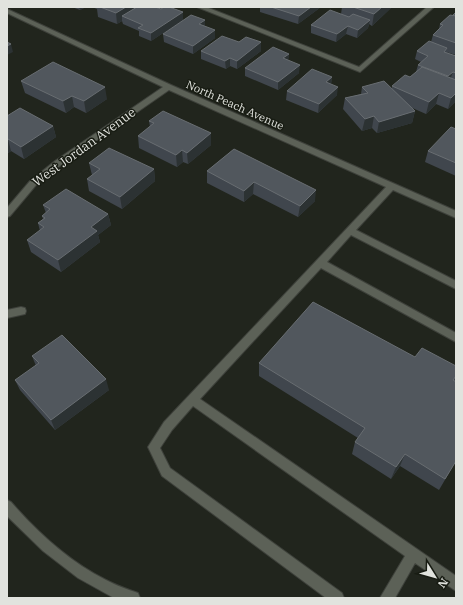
<svg xmlns="http://www.w3.org/2000/svg" width="463" height="605" font-family="'IBM Plex Serif',serif">
<style>
.lines{fill:none;stroke-linecap:round;stroke-linejoin:round}
.minor-casing{stroke:#3e413b;stroke-width:2}
.minor{fill:#5c6157;fill-rule:evenodd}
.wall{fill:#40464d}
.shaded-wall{fill:#2c3233}
.building{fill:#51575d;stroke:#686d71}
.labels{text-anchor:middle;dominant-baseline:central;stroke-width:3;stroke-linejoin:round;paint-order:stroke}
.far-street-label{font-size:11px;fill:#e1e3de;stroke:#181c13}
.street-label{font-size:13px;fill:#e1e3de;stroke:#181c13}
</style>
<rect width="100%" height="100%" fill="#21251d"/>
<g class="lines">
<defs>
<g id="minor">
<polygon points="197,7 206,7 359,67 427,7 434,7 360,72"/>
<polygon points="7,9 171,85 456,211 456,218 393,190 356,230 456,281 456,289 351,235 327,262 456,333 456,342 321,268 200,399 456,576 456,591 415,563 395,598 380,598 405,556 193,406 172,430 160,448 170,468 342,593 344,598 326,598 162,476 148,447 164,422 386,187 169,90 61,165 36,185 10,216 7,217 7,208 30,181 55,161 163,87 7,13"/>
<polygon points="21,307 25,308 26,311 25,314 7,318 7,310"/>
<path d="M7,500L11,502C38,533 70,562 106,580C117,586 127,589 138,593L140,598H114L78,578L43,551L7,516Z"/>
</g>
</defs>
<use href="#minor" class="minor-casing"/>
<use href="#minor" class="minor"/>
</g>
<g class="wall">
<polygon points="72,7 86,7 80,10"/>
<polygon points="92,7 155,7 161,9 183,12 183,20 151,41 139,36 139,31 123,24 122,21 117,24 98,17 97,9"/>
<polygon points="260,7 321,7 298,24 260,12"/>
<polygon points="342,7 392,7 372,26 369,24 368,28 357,38 346,34 336,42 311,33 311,25 341,14"/>
<polygon points="456,12 456,55 446,52 456,56 456,101 448,109 436,104 426,114 410,107 415,111 412,123 377,133 372,128 362,131 343,109 345,98 361,94 362,87 392,88 392,86 410,77 416,72 418,65 421,62 415,59 417,51 431,42 433,35 439,29 440,24 453,15"/>
<polygon points="205,20 205,27 215,38 193,54 164,42 163,34"/>
<polygon points="201,51 261,51 237,69 230,66 226,69 201,59"/>
<polygon points="289,54 288,60 299,73 278,90 245,76 245,68"/>
<polygon points="332,77 331,84 337,95 318,113 286,100 287,91"/>
<polygon points="21,81 107,99 86,113 74,107 66,113 25,93"/>
<polygon points="7,116 53,126 56,137 24,159 11,151 7,154"/>
<polygon points="149,121 211,133 211,145 188,164 183,162 177,167 139,148 138,136 150,127"/>
<polygon points="456,129 456,176 425,162 428,151"/>
<polygon points="234,149 315,201 298,217 253,194 244,202 207,183 207,171"/>
<polygon points="89,163 154,169 155,181 122,209 89,191 87,179 92,175"/>
<polygon points="43,205 108,214 111,225 98,235 100,242 61,272 31,252 27,240 40,231 38,223 43,219 42,216 46,213"/>
<polygon points="32,356 109,390 55,430 20,390 15,380 36,366"/>
<polygon points="415,357 456,366 456,379 455,381 456,461 439,490 400,466 391,479 352,454 355,442 358,438 259,376 259,363"/>
</g>
<g class="shaded-wall">
<polygon points="79,7 86,7 80,10"/>
<polygon points="126,7 146,7 122,16 122,21 117,24 116,13"/>
<polygon points="311,7 321,7 298,24 299,16"/>
<polygon points="382,7 392,7 372,26 374,14"/>
<polygon points="183,12 183,20 151,41 151,33"/>
<polygon points="205,20 205,28 199,24"/>
<polygon points="370,20 368,28 357,38 358,30"/>
<polygon points="348,26 346,34 336,42 337,34"/>
<polygon points="215,30 215,38 193,54 193,46"/>
<polygon points="261,42 261,51 237,69 237,61"/>
<polygon points="11,44 13,52 7,55 7,46"/>
<polygon points="289,54 288,62 283,58"/>
<polygon points="230,58 230,66 226,69 225,61"/>
<polygon points="300,65 299,73 278,90 278,82"/>
<polygon points="453,72 450,80 445,85 448,76"/>
<polygon points="332,77 331,85 326,82"/>
<polygon points="105,87 107,99 86,113 84,101"/>
<polygon points="338,87 337,95 318,113 319,104"/>
<polygon points="439,93 436,104 426,114 429,102"/>
<polygon points="456,93 456,101 448,109 451,98"/>
<polygon points="72,96 74,107 66,113 63,101"/>
<polygon points="415,111 412,123 377,133 379,122"/>
<polygon points="374,116 372,128 362,131 365,119"/>
<polygon points="53,126 56,137 24,159 21,147"/>
<polygon points="211,133 211,145 188,164 187,153"/>
<polygon points="8,139 11,151 7,154 7,140"/>
<polygon points="182,150 183,162 177,167 176,155"/>
<polygon points="154,169 155,181 122,209 120,197"/>
<polygon points="254,182 253,194 244,202 244,191"/>
<polygon points="316,190 315,201 298,217 300,206"/>
<polygon points="108,214 111,225 98,235 100,242 61,272 58,260 91,227"/>
<polygon points="106,379 109,390 55,430 51,420"/>
<polygon points="405,454 400,466 391,479 396,467"/>
</g>
<g class="building">
<polygon points="100,7 126,7 116,13"/>
<polygon points="137,7 155,7 161,9 164,7 169,7 183,12 151,33 138,28 143,25 122,16"/>
<polygon points="271,7 311,7 299,16"/>
<polygon points="353,7 382,7 374,14"/>
<polygon points="330,10 349,17 353,14 370,20 358,30 348,26 337,34 311,25"/>
<polygon points="456,12 456,16 453,15"/>
<polygon points="191,15 205,20 199,24 215,30 193,46 163,34"/>
<polygon points="450,15 456,16 456,43 433,35 443,25 440,24"/>
<polygon points="222,36 239,42 246,37 261,42 237,61 230,58 225,61 201,51"/>
<polygon points="429,41 447,48 444,52 456,56 456,73 453,72 448,76 418,65 428,56 417,51"/>
<polygon points="7,42 11,44 7,46"/>
<polygon points="273,47 289,54 283,58 300,65 278,82 245,68"/>
<polygon points="53,62 105,87 84,101 72,96 63,101 21,81"/>
<polygon points="422,67 456,80 456,93 451,98 439,93 429,102 392,86 405,75 410,77"/>
<polygon points="312,69 332,77 326,82 338,87 319,104 287,91"/>
<polygon points="384,81 415,111 379,122 374,116 365,119 345,98 368,93 362,87"/>
<polygon points="20,108 53,126 21,147 8,139 7,140 7,116"/>
<polygon points="163,111 211,133 187,153 182,150 176,155 138,136 154,123 149,121"/>
<polygon points="451,127 456,129 456,163 428,151"/>
<polygon points="109,148 154,169 120,197 87,179 100,169 89,163"/>
<polygon points="234,149 316,190 300,206 254,182 244,191 207,171"/>
<polygon points="66,189 108,214 91,227 97,231 58,260 27,240 44,227 38,223 45,218 42,216 50,209 43,205"/>
<polygon points="313,302 415,357 422,348 456,366 456,376 453,380 456,382 456,461 445,479 405,454 396,467 355,442 365,428 259,363"/>
<polygon points="62,335 106,379 51,420 15,380 39,363 32,356"/>
</g>
<g class="labels">
<g class="far-street-label">
<text transform="translate(235 105) rotate(24)">North Peach Avenue</text>
</g>
<g class="street-label">
<text transform="translate(84 147) rotate(-36)">West Jordan Avenue</text>
</g>
</g>
<rect width="463" height="605" fill="none" stroke="#e1e3de" stroke-width="16"/>
<g transform="translate(435 577) rotate(127)" stroke="#181c13" stroke-width="3" paint-order="stroke">
<path d="M0-3L7 15L0 10L-7 15Z" fill="#e1e3de"/>
<text y="-6" font-size="11" font-weight="bold" text-anchor="middle" fill="#e1e3de">N</text>
</g>
</svg>
